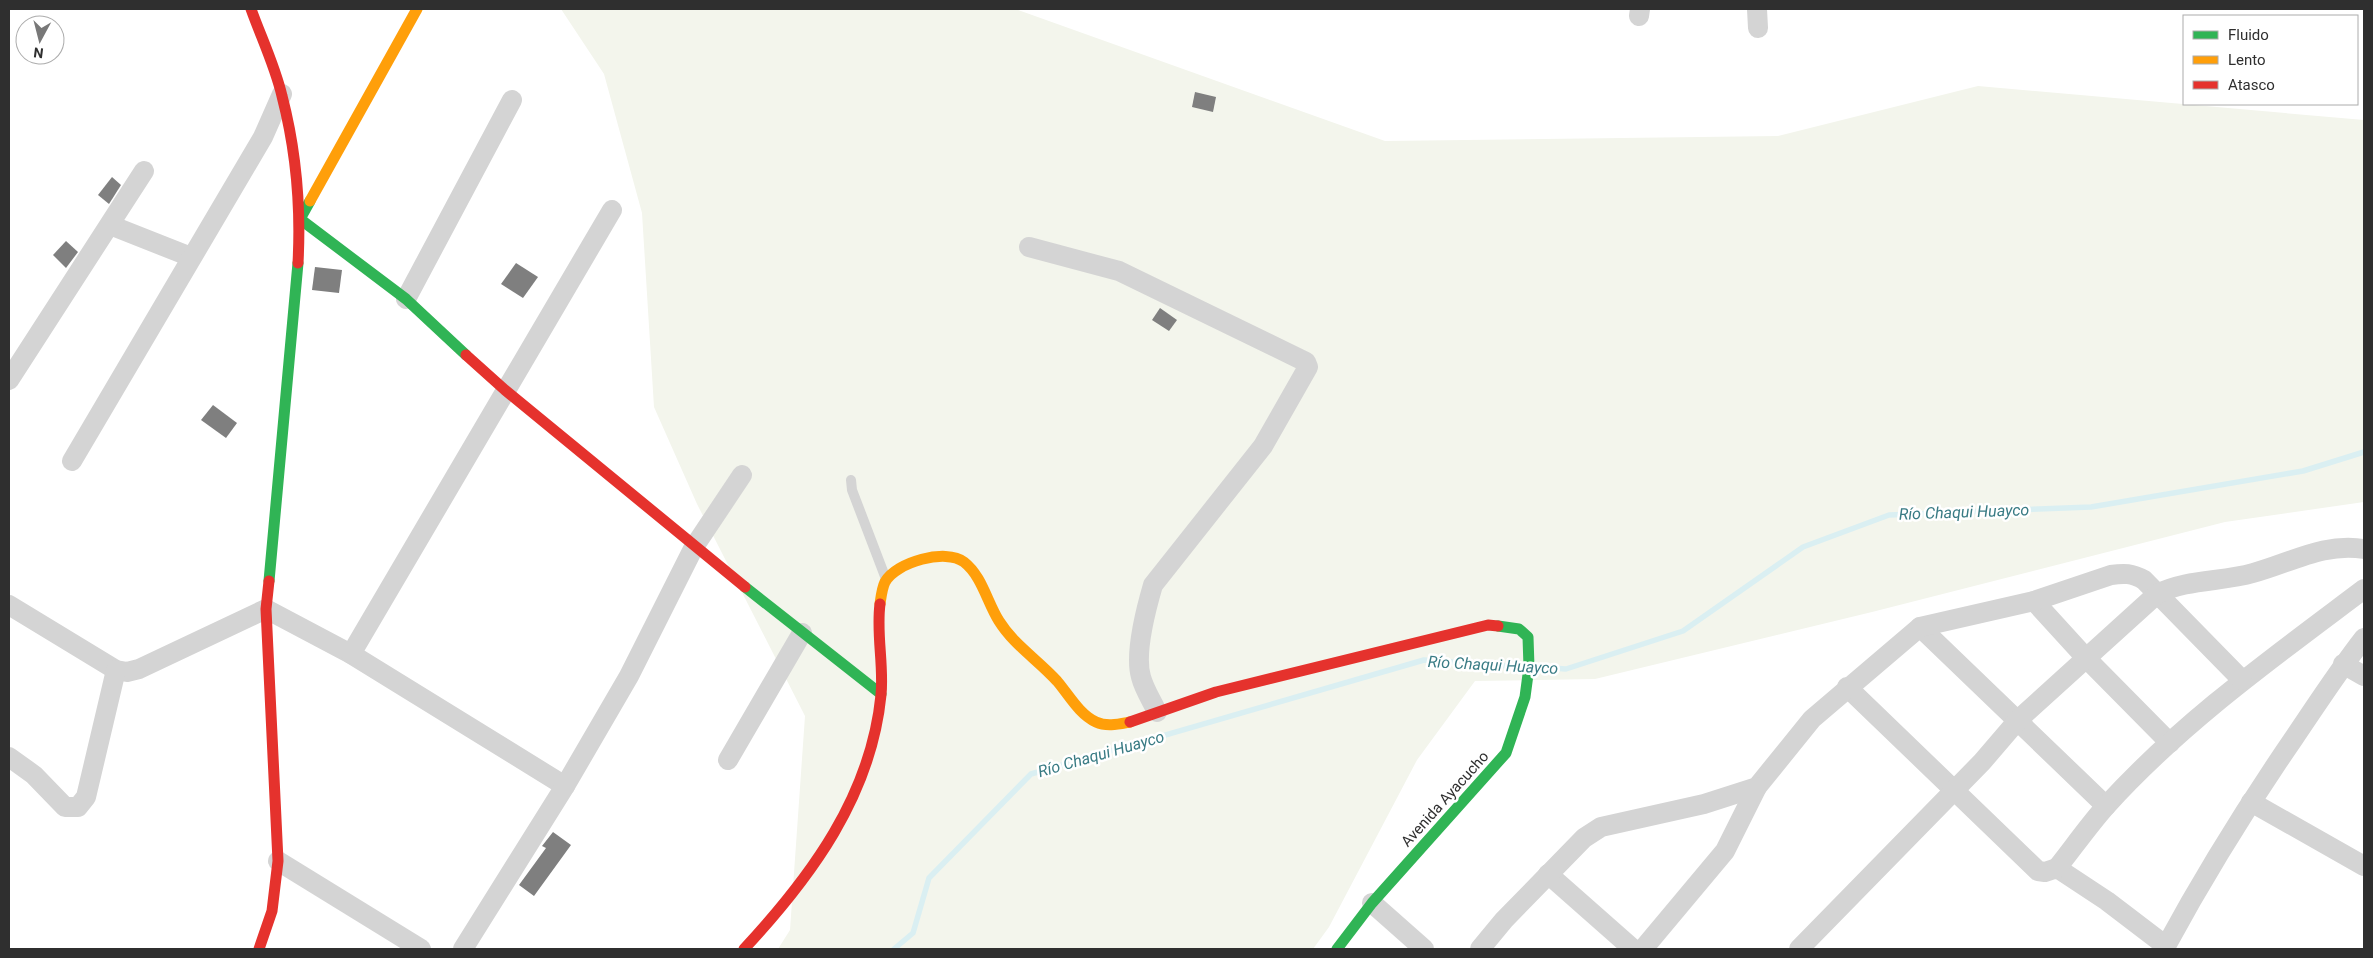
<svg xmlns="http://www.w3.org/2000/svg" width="2373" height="958" font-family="Roboto,sans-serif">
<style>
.green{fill:#f3f5ec}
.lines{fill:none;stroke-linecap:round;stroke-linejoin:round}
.stream{stroke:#daeff2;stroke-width:5.5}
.building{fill:#7f7f7f}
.lane{stroke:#d4d4d4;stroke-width:10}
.street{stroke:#d4d4d4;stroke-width:20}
.fast{stroke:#30b455;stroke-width:11}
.slow{stroke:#ff9f0a;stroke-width:11}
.jam{stroke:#e5322d;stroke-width:11}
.labels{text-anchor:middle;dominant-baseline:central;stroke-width:5;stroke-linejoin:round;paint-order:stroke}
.street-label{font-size:15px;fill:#2f2f2f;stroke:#fff}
.water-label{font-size:16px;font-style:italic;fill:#397b84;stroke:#fff}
</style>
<rect width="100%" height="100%" fill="#fff"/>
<polygon class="green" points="561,9 1015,9 1385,141 1778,136 1978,86 2364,120 2364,502 2225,522 1872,612 1595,679 1475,681 1417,760 1329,927 1313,949 778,949 790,930 805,716 697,504 654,407 642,213 604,74"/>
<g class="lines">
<g class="stream">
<polyline points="1536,667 1566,669 1683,631 1803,547 1889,515 2091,507 2303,471 2364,452"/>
<polyline points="894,949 913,933 929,878 1031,774 1424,660 1522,667"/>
</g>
</g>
<g class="building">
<polygon points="1195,92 1216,97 1213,112 1192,107"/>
<polygon points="112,177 121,185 109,204 98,195"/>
<polygon points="66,241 78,252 66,268 53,255"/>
<polygon points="516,263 538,277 523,298 501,284"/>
<polygon points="315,267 342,270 339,293 312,290"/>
<polygon points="1160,308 1177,320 1169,331 1152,320"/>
<polygon points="213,405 237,423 226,438 201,420"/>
<polygon points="553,832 571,845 534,896 519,885 546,848 542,846"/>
</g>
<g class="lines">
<polyline class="lane" points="851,480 852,490 886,579"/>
<g class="street">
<polyline points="1757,9 1758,28"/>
<polyline points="1639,16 1640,9"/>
<polyline points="110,225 191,257"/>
<path d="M1029,247L1119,271L1306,362L1308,367L1263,446L1153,585C1146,609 1134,653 1141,677C1144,689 1152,701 1157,712"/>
<polyline points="406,299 512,100"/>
<polyline points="9,380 144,171"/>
<polyline points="72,461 263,137 282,94"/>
<polyline points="2034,601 2086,658 2170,743"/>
<polyline points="9,605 116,670 127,672 139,669 266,609 351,654 565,786"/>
<polyline points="1920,627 2106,806"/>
<polyline points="351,654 612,210"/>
<polyline points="2343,664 2364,676"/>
<polyline points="1847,687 2038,871 2045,872 2057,868 2107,901 2166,946 2164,949"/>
<polyline points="9,757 34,775 65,807 78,807 86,797 116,670"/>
<polyline points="728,760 802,633"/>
<polyline points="2251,802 2364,866"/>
<polyline points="278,861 421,949"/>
<path d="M2057,868C2073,848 2089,825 2106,806C2181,723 2275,656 2364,589"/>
<polyline points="1548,874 1633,949"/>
<polyline points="1372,903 1424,949"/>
<path d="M2166,946C2205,874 2248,805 2294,738C2317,704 2339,670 2364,638"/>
<polyline points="463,949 565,786 629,676 694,547 742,475"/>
<path d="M1480,949L1504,920L1584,838L1601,827L1704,804L1757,787L1812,719L1920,627L2034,601L2111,575C2124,573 2132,573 2144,580L2242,680"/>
<polyline points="1643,949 1725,851 1757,787"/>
<path d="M1799,949L1982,762L2018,720L2157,594C2187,579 2222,582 2253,573C2290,563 2325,542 2364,549"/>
</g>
<g class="fast">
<polyline points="310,201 300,219 406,299 466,355"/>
<polyline points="269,581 298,263"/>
<polyline points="745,587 881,694"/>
<polyline points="1337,949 1372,903 1506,753 1525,697 1529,667 1528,637 1519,629 1498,626"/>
</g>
<g class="slow">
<polyline points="310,201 417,9"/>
<path d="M880,604C881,597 882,588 885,582C896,562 946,548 964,562C982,576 987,602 999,621C1014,645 1038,660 1057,681C1069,695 1079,714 1096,722C1107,727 1119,724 1130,722"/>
</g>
<g class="jam">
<path d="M251,9C261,37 275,66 282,96C296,150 301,207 298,263"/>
<polyline points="466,355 505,390 745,587"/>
<polyline points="1130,722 1216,692 1488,625 1498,626"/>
<polyline points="259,949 272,911 278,861 266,609 269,581"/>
<path d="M744,949C811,877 871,796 881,695C884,665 876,634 880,604"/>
</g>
</g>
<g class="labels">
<g class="street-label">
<text transform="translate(1445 799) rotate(-48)">Avenida Ayacucho</text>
</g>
<g class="water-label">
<text transform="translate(1964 512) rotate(-2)">Río Chaqui Huayco</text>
<text transform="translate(1493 665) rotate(3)">Río Chaqui Huayco</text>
<text transform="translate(1101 754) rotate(-16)">Río Chaqui Huayco</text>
</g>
</g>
<rect width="2373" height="958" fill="none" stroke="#2f2f2f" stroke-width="20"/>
<rect x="2183" y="15" width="175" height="90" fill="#ffffff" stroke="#acacac"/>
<rect x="2193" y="31" width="25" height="8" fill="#30b455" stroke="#acacac"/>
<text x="2228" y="40" font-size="15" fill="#2f2f2f">Fluido</text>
<rect x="2193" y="56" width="25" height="8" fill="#ff9f0a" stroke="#acacac"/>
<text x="2228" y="65" font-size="15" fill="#2f2f2f">Lento</text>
<rect x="2193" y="81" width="25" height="8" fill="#e5322d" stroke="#acacac"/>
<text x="2228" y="90" font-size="15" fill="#2f2f2f">Atasco</text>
<g transform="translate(40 40) rotate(187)"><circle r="24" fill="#ffffff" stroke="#acacac"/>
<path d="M0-4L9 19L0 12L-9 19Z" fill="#787878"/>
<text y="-8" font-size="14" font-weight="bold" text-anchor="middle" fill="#2f2f2f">N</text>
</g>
</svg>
